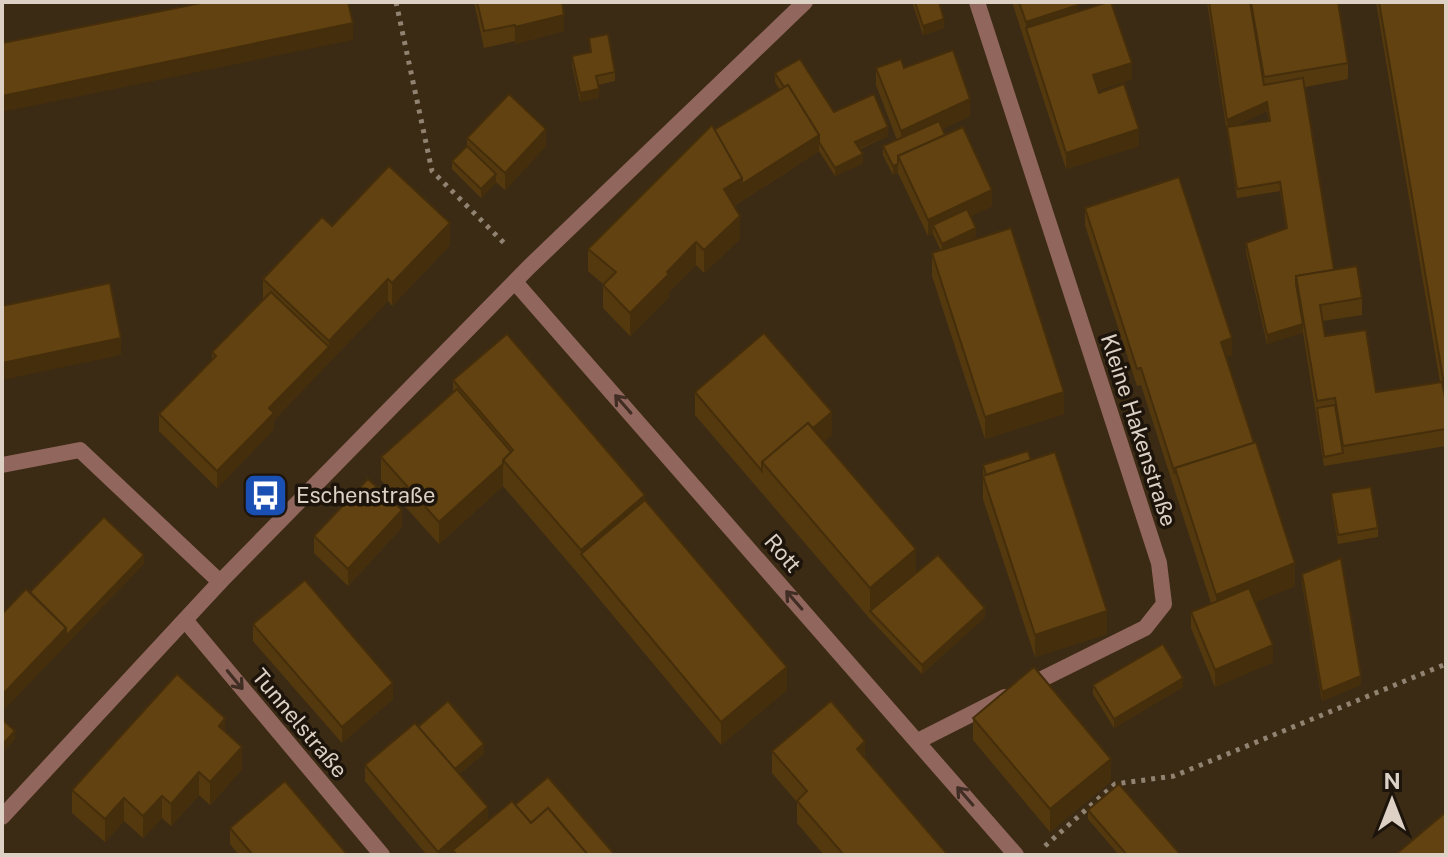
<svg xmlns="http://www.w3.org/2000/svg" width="1448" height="857" font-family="'Public Sans',sans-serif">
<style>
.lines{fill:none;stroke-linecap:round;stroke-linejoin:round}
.path{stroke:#918371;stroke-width:5;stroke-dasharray:4 6;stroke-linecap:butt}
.minor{stroke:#91665d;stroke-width:16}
.wall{fill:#54390e;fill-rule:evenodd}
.shaded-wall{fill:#452e0b}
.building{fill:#624210;stroke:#452e0b;stroke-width:2}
.oneway{stroke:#402d24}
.labels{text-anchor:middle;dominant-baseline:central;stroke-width:7;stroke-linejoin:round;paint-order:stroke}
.street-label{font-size:22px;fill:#dcd1c4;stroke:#1d150c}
.poi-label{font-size:22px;fill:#dcd1c4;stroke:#1d150c;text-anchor:start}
</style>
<rect width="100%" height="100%" fill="#3c2b14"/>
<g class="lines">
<g class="path">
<polyline points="396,2 432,171 507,246"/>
<polyline points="1045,846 1115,784 1174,776 1446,664"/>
</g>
<g class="minor">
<polyline points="977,2 1159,563 1164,604 1145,628 1026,687"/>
<polyline points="515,282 1016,855"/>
<polyline points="2,465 80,450 220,582"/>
<polyline points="185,620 382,855"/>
<polyline points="918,741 1005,697"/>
<polyline points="2,817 220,582 529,267 805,2"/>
</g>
</g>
<g class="wall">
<polygon points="474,2 562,2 564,31 515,44 515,41 484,48"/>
<polygon points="912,2 939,2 944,28 923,35"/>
<polygon points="1012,2 1077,2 1078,12 1132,79 1098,90 1099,93 1139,146 1066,169"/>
<path d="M1207,2H1338L1348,63V79L1305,87L1334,270L1362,298V315L1322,321L1325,336L1376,392L1440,382L1376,2H1446V446L1324,466L1303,332L1267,344L1246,252V243L1286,229L1280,191L1237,198ZM1267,111L1269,121L1232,127Z"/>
<polygon points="589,38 615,72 615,81 598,85 599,98 580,102 572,65 572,56 590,53"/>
<polygon points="876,68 904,68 970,116 942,129 945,135 992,206 971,216 976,236 959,245 1064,414 985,439 932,276 932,253 941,251 933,234 928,236 898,173 893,175 883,155 883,146 897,140 876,85"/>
<polygon points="775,73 834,112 888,136 860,149 863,163 835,176 819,151 734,206 740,239 704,273 696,265 669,292 669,297 630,336 603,308 603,284 588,271 588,249 714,130 780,90 775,82"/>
<polygon points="467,138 546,146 505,190 496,182 481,198 452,169 452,161 467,146"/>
<polygon points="1085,208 1232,355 1226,357 1295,586 1255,602 1273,662 1215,687 1191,628 1191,612 1211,603 1141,385 1137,386 1085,225"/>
<polygon points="332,226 450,245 392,306 388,301 274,420 274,429 217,488 159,431 159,414 212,360 212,352 263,299 263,279"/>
<polygon points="453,380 645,500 787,690 721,745 581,577 503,486 439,544 381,480 381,457 453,393"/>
<polygon points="695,392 832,435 824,441 916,572 985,617 922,674 870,619 695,415"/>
<polygon points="1031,460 1107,634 1035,657 983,499 983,465"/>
<polygon points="1331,493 1378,528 1378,537 1338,544 1331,502"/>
<polygon points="402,527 348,586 314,553 314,536"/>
<polygon points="1302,574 1361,685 1322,701 1302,583"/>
<polygon points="253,624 393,699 342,743 253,641"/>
<polygon points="1093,685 1183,687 1114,728 1093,694"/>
<polygon points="973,718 1111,781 1050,832 973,740"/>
<polygon points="418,727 484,753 459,774 488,821 515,805 615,855 427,855 365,781 365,765"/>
<polygon points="225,732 242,769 210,805 199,795 171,826 162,818 143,838 124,821 105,842 72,813 72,790"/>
<polygon points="772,751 865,759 948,855 824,855 797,823 797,802 772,773"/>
<polygon points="1088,810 1181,855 1119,855 1088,819"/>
<polygon points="230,828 346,855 239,855 230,844"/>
</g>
<g class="shaded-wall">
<polygon points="1078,5 1078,28 1026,28 1026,22"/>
<polygon points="564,15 564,31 515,44 515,27"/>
<polygon points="944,19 944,28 923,35 923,26"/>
<polygon points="353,23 353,40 2,112 2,96"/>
<polygon points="1132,63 1132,79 1093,91 1093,75"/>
<polygon points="599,89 599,98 580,102 580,93"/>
<polygon points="970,99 970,116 901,148 901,131"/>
<polygon points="1267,102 1267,111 1227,129 1227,120"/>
<polygon points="888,127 888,136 855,150 855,142"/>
<polygon points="546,129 546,146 505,190 505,173"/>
<polygon points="1139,129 1139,146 1066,169 1066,153"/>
<polygon points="819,135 819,151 724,212 724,189"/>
<polygon points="863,154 863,163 835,176 835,168"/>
<polygon points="898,164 898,173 893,175 893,166"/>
<polygon points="496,174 496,183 481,198 481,189"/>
<polygon points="992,190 992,206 936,233 933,225 933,234 928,236 928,220"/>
<polygon points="740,216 740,239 704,273 704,250"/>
<polygon points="450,223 450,245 392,306 392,283"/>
<polygon points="976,228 976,236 942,253 942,244"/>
<polygon points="696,242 696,265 669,292 669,297 630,336 630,313"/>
<polygon points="388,279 388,301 274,420 274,429 217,488 217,471 269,408 329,347 329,341"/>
<polygon points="1303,324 1303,333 1267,344 1267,335"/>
<polygon points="121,338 121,355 2,380 2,363"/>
<polygon points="1232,338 1232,355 1221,359 1221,342"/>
<polygon points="1064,392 1064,414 985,439 985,417"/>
<polygon points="832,412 832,435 778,481 767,468"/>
<polygon points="503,464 503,486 439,544 439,522"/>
<polygon points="645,495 645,522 581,554 581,550"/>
<polygon points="402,510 402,527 348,586 348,569"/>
<polygon points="916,549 916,581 870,611 870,588"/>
<polygon points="144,555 144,564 2,712 2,695 66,628"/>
<polygon points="1295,563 1295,586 1216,618 1216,595"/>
<polygon points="985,608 985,617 922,674 922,665"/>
<polygon points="1107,611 1107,634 1035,657 1035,635"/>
<polygon points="1273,645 1273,662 1215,687 1215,670"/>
<polygon points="787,667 787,690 721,745 721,722"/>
<polygon points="1361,676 1361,685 1322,701 1322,692"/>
<polygon points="1183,678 1183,687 1114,728 1114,719"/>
<polygon points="393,683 393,699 342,743 342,727"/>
<polygon points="225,718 225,740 219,726"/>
<polygon points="15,731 15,739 2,754 2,745"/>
<polygon points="865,741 865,764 857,749"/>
<polygon points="484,744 484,753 450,781 450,772"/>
<polygon points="242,747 242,769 210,805 210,782"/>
<polygon points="1111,759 1111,781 1050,832 1050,809"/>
<polygon points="199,772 199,795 171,826 171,804"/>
<polygon points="162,796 162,818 143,838 143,816"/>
<polygon points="124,798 124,821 105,842 105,819"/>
<polygon points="488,807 488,824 453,850 453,855 438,855 438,852"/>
</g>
<g class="building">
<polygon points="206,2 348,2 353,23 2,96 2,43"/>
<polygon points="477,2 562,2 564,15 515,27 515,25 484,31"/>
<polygon points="915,2 939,2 944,19 923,26"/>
<polygon points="1019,2 1077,2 1078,5 1026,22"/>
<polygon points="1108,2 1111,2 1132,63 1093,75 1099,93 1124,84 1139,129 1066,153 1026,28"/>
<polygon points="1209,2 1250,2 1264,85 1303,78 1334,270 1296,276 1296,284 1303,324 1267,335 1246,243 1287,228 1280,182 1237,189 1227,127 1270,121 1267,102 1227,120"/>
<polygon points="1251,2 1338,2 1348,63 1264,77"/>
<polygon points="1379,2 1446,2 1446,396"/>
<polygon points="608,34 615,72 596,76 599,89 580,93 572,56 591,52 589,38"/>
<polygon points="953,50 970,99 901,131 876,68 901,59 904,68"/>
<polygon points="800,59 834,112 874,94 888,127 855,142 863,154 835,168 819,142 819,135 788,85 784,87 775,73"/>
<polygon points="788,85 819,135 742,184 742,178 714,130"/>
<polygon points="509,94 546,129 505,173 467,138"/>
<polygon points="939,121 945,135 898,156 898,164 893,166 883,146"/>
<polygon points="712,125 742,178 724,189 740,216 704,250 696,242 667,272 669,274 630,313 603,285 616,272 588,249"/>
<polygon points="963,127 992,190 928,220 898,156"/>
<polygon points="467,146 496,174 481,189 452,161"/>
<polygon points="389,166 450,223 392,283 388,279 329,341 263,279 322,217 332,226"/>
<polygon points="1179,177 1232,338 1221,342 1254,443 1175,468 1175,474 1141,368 1137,369 1085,208"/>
<polygon points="967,209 976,228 942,244 933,225"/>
<polygon points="1011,228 1064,392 985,417 932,253"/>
<polygon points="1357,266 1362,298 1320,305 1325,336 1366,330 1376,392 1442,382 1446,402 1446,429 1343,446 1335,398 1317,401 1296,276"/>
<polygon points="110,283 121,338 2,363 2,306"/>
<polygon points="271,292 329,347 269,408 274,413 217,471 159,414 216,356 212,352"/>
<polygon points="764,333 832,412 813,428 808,423 762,462 762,471 695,392"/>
<polygon points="507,334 645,495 581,550 503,460 513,450 453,380"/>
<polygon points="457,389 511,452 503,460 503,464 439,522 381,457"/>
<polygon points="1335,405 1343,453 1324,457 1317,408"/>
<polygon points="808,423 916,549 870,588 762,462"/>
<polygon points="1256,442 1295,563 1216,595 1175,468"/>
<polygon points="1028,451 1031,460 986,475 983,465"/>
<polygon points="1055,452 1107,611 1035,635 983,476"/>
<polygon points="368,479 402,510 348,569 314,536"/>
<polygon points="1371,487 1378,528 1338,535 1331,493"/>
<polygon points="645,500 787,667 721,722 581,554"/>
<polygon points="104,517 144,555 66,636 66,628 30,592"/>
<polygon points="938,555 985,608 922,665 870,611"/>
<polygon points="1341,558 1361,676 1322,692 1302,574"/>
<polygon points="305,580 393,683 342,727 253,624"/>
<polygon points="1249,588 1273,645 1215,670 1191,612"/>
<polygon points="26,589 66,628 2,695 2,614"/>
<polygon points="1163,644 1183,678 1114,719 1093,685"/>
<polygon points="1034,667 1111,759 1050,809 973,718"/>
<polygon points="177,674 225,718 219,726 242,747 210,782 199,772 171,804 162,796 143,816 124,798 105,819 72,790"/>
<polygon points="448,701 484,744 455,769 418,727"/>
<polygon points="831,701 865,741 857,749 948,855 844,855 797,801 807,791 772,751"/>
<polygon points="2,719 15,731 2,745"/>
<polygon points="415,723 488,807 438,852 365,765"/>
<polygon points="548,777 615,855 588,855 548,808 531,823 515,805"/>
<polygon points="285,781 346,853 344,855 253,855 230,828"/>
<polygon points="1119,784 1181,855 1127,855 1088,810"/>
<polygon points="512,801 531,823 548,808 588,855 457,855 453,850"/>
<polygon points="1446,812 1446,855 1395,855"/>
</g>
<defs><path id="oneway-shaft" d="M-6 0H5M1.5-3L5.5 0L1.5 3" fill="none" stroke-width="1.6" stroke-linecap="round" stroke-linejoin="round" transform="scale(2)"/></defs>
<g class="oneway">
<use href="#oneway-shaft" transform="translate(623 404) rotate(-131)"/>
<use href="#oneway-shaft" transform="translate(794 600) rotate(-131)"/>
<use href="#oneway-shaft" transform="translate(235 680) rotate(50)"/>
<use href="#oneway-shaft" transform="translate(965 796) rotate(-131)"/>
</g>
<defs>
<symbol id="bus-square" viewBox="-11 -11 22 22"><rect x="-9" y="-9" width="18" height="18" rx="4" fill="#1a4fb4" stroke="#1d150c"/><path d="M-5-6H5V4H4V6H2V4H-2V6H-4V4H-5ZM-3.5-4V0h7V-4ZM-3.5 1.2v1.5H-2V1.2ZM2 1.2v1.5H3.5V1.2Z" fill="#fff"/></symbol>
</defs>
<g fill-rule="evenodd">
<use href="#bus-square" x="240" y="470" width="51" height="51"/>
</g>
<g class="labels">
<g class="street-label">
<text transform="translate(1139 430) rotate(72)">Kleine Hakenstraße</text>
<text transform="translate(783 553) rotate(49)">Rott</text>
<text transform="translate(300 723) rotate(50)">Tunnelstraße</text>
</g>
<g class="poi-label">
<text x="296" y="495">Eschenstraße</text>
</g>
</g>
<rect width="1448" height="857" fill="none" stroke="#dcd1c4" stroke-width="8"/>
<g transform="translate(1392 801)" stroke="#1d150c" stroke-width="6" paint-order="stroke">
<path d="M0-6L14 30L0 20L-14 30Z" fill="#dcd1c4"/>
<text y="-12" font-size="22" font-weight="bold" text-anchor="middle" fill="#dcd1c4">N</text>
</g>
</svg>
